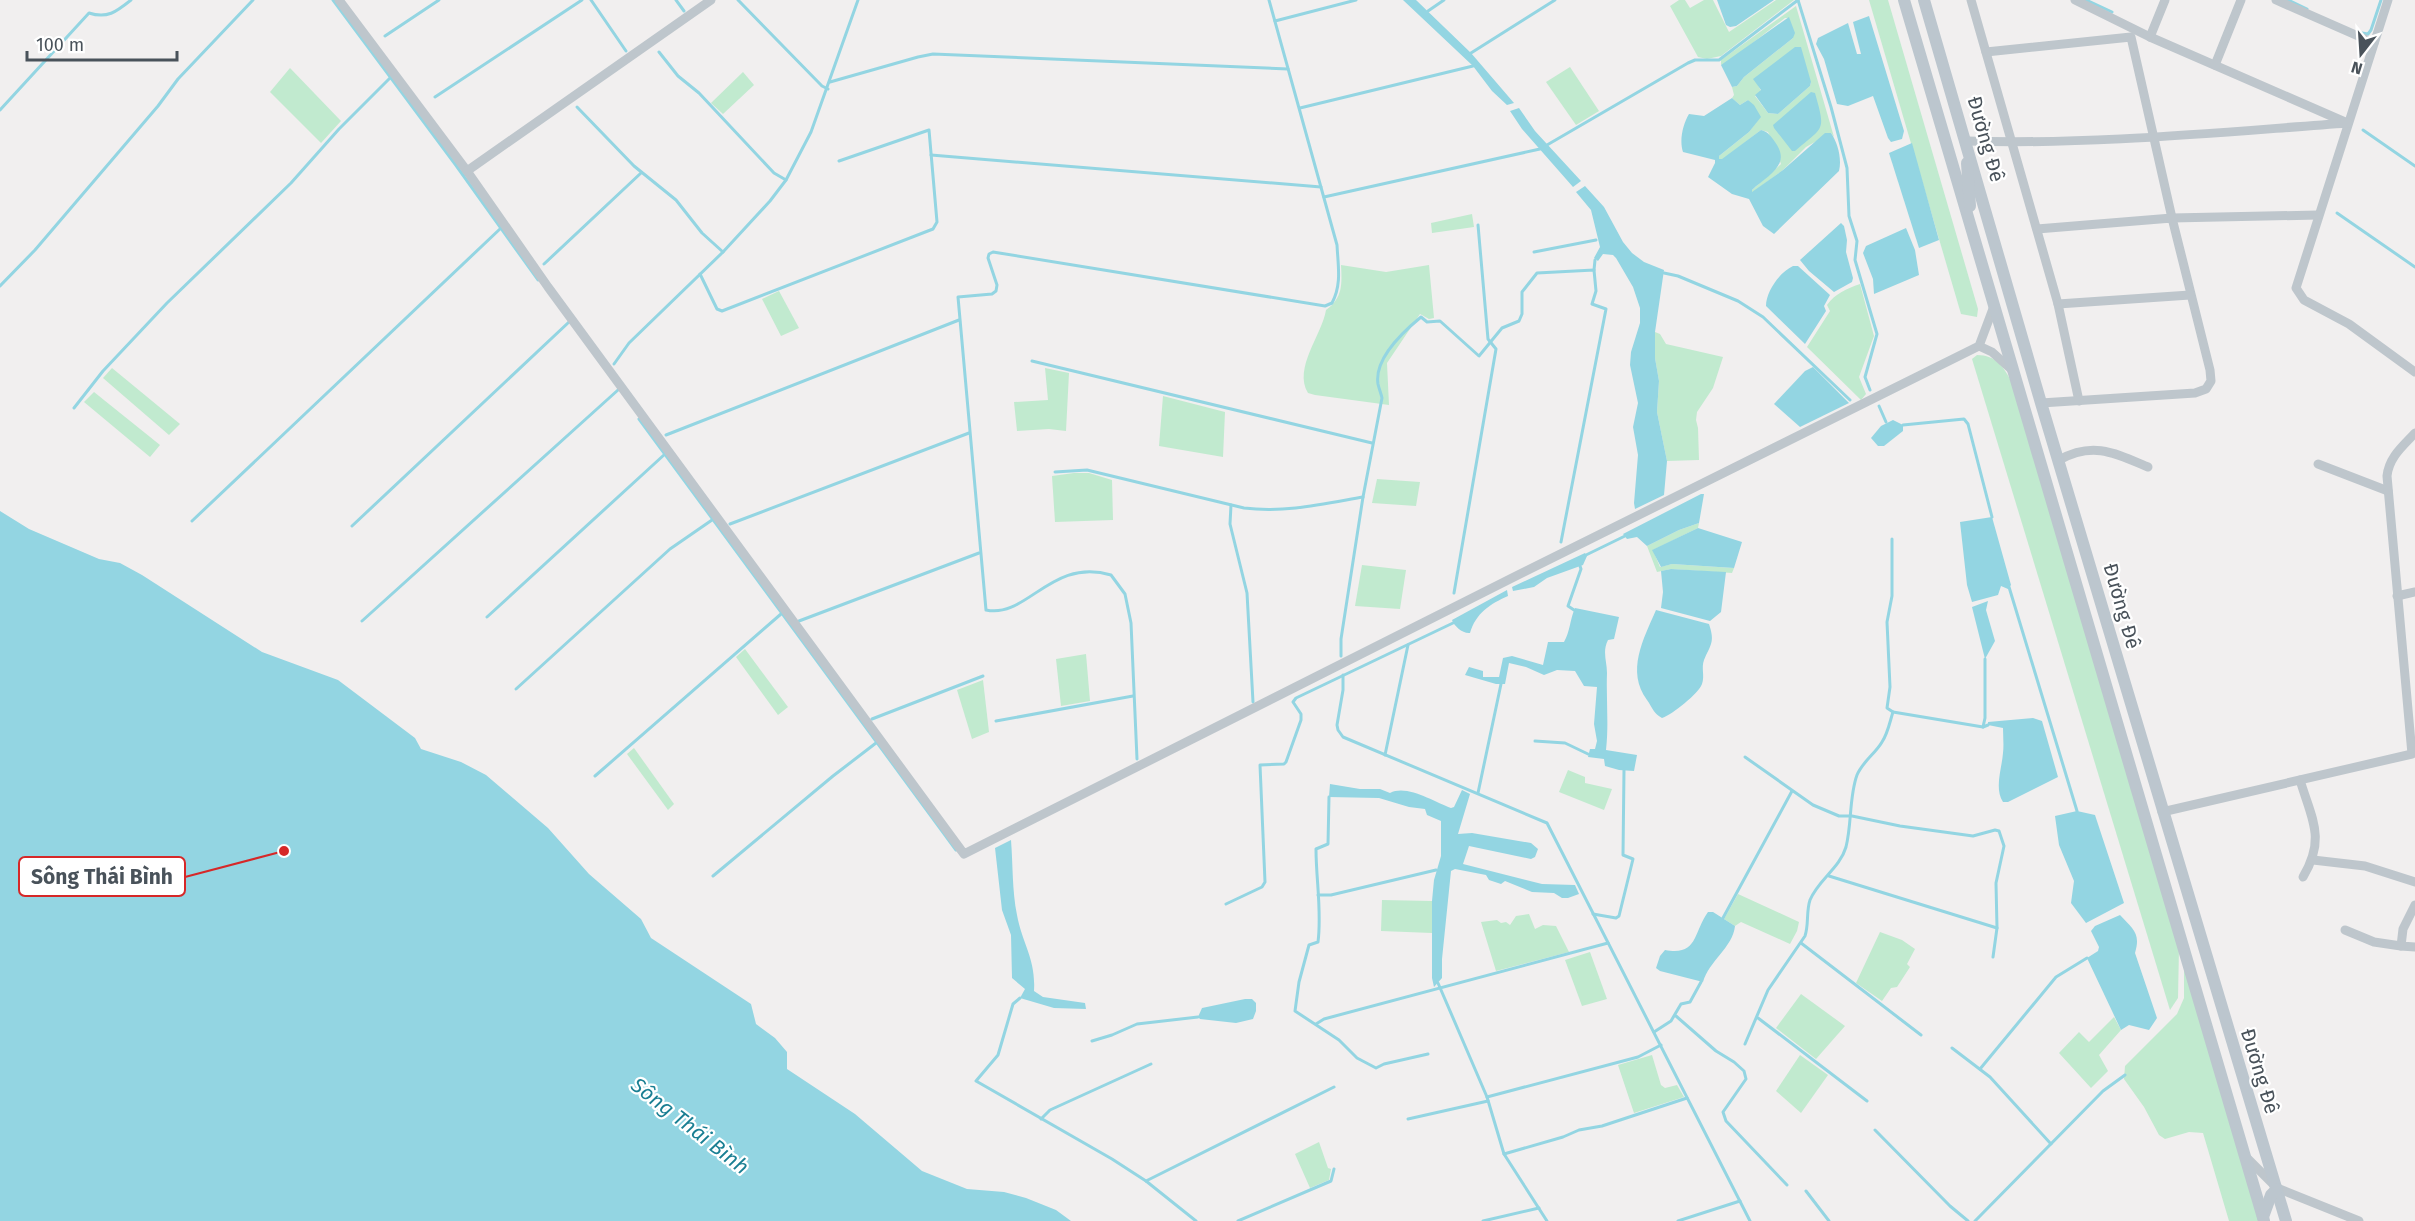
<svg xmlns="http://www.w3.org/2000/svg" width="2415" height="1221" font-family="'Fira Sans',sans-serif">
<style>
.green{fill:#c1eacf;fill-rule:evenodd}
.water{fill:#93d5e2}
.lines{fill:none;stroke-linecap:round;stroke-linejoin:round}
.stream{stroke:#93d5e2;stroke-width:3}
.street{stroke:#bec6cc;stroke-width:9}
.secondary{stroke:#bcc6ce;stroke-width:12}
.labels{text-anchor:middle;dominant-baseline:central;stroke-width:4.5;stroke-linejoin:round;paint-order:stroke}
.street-label{font-size:20px;fill:#49525a;stroke:#fff}
.water-label{font-size:21px;font-style:italic;fill:#1a7f93;stroke:#fff}
.leader{fill:none;stroke:#d62828;stroke-width:2}
.callout-dot{fill:#d62828;stroke:#fff;stroke-width:2}
.callout{fill:#fff;stroke:#d62828;stroke-width:2}
.callout-label{font-size:21px;text-anchor:middle;font-weight:bold;fill:#49525a}
</style>
<rect width="100%" height="100%" fill="#f1efef"/>
<g class="green">
<polygon points="1679,0 1685,0 1690,8 1704,0 1713,0 1729,32 1776,0 1794,0 1721,56 1707,59 1698,57 1670,6"/>
<polygon points="1869,0 1888,0 1978,309 1977,317 1961,314"/>
<path d="M1796,6L1834,137L1831,133L1806,147L1783,170L1752,193V190L1781,164L1768,132L1761,130L1722,160L1719,159V156L1749,132L1760,117L1748,100L1740,105L1732,98L1734,95L1732,87L1737,86L1744,77L1793,38L1789,18H1785L1728,62L1721,65V60ZM1811,82L1810,86L1778,114L1768,113L1755,96L1761,91L1757,83Z"/>
<polygon points="1570,67 1599,111 1576,125 1546,82"/>
<polygon points="290,68 341,121 321,143 270,92"/>
<polygon points="743,72 754,85 723,114 711,103"/>
<polygon points="1472,214 1474,227 1432,233 1431,223"/>
<path d="M1341,265L1386,272L1429,265L1434,318L1429,319L1420,314L1387,363L1389,405L1315,395L1308,393C1293,368 1322,335 1326,310C1343,298 1342,284 1341,265Z"/>
<path d="M1860,284L1874,336L1859,377L1866,394L1861,400L1807,347L1830,311L1827,305C1836,293 1846,289 1860,284Z"/>
<polygon points="779,291 799,328 781,336 762,299"/>
<polygon points="1655,332 1660,334 1666,344 1723,357 1713,388 1697,412 1696,420 1698,428 1699,460 1667,461 1657,412 1659,381 1655,358"/>
<path d="M1977,355C1996,355 2004,367 2012,383L2179,948L2178,998L2170,1010L1972,359Z"/>
<polygon points="112,368 180,424 169,435 103,378"/>
<polygon points="1045,368 1069,373 1066,431 1049,429 1017,431 1014,402 1048,400"/>
<polygon points="94,392 160,445 150,457 84,402"/>
<polygon points="1163,396 1225,412 1223,457 1159,446"/>
<polygon points="1074,473 1089,473 1112,480 1113,520 1055,522 1052,476"/>
<polygon points="1377,479 1420,482 1416,506 1372,503"/>
<polygon points="1699,523 1698,528 1653,550 1660,567 1672,564 1734,568 1732,573 1671,569 1657,572 1647,546 1679,530"/>
<polygon points="1362,565 1406,570 1400,609 1355,606"/>
<polygon points="745,649 788,707 778,715 736,657"/>
<polygon points="1086,654 1090,701 1061,706 1056,659"/>
<polygon points="983,680 989,732 972,739 957,690"/>
<polygon points="634,748 674,804 668,810 627,754"/>
<polygon points="1568,770 1585,777 1585,783 1612,789 1604,810 1559,792"/>
<polygon points="1738,894 1799,922 1797,931 1790,944 1741,922 1735,926 1724,919"/>
<polygon points="1382,900 1432,901 1432,933 1381,931"/>
<polygon points="1529,914 1535,929 1543,925 1556,926 1569,952 1496,971 1481,922 1497,920 1501,923 1506,922 1510,925 1516,916"/>
<polygon points="1880,932 1902,940 1915,949 1907,964 1910,967 1897,987 1891,988 1882,1001 1856,983"/>
<polygon points="1590,952 1607,999 1582,1006 1565,960"/>
<polygon points="2184,966 2260,1221 2229,1221 2203,1133 2189,1132 2165,1139 2159,1135 2144,1107 2124,1079 2125,1066 2177,1014 2184,998"/>
<polygon points="1801,994 1845,1026 1816,1059 1776,1028"/>
<polygon points="2114,1017 2121,1030 2099,1055 2108,1071 2091,1088 2059,1053 2079,1032 2089,1042"/>
<polygon points="1652,1055 1661,1085 1665,1088 1677,1085 1684,1097 1634,1113 1618,1065"/>
<polygon points="1800,1055 1828,1075 1801,1113 1776,1091"/>
<polygon points="1319,1142 1328,1168 1331,1169 1329,1180 1310,1188 1295,1154"/>
</g>
<g class="water">
<polygon points="1403,0 1416,0 1471,53 1514,103 1507,105 1492,91 1473,66"/>
<polygon points="1717,0 1774,0 1736,26 1730,27 1726,25"/>
<polygon points="1869,16 1904,131 1902,139 1891,142 1888,138 1873,96 1848,106 1837,104 1824,59 1816,44 1818,38 1848,23 1857,54 1861,54 1853,22"/>
<polygon points="1789,17 1795,33 1793,38 1744,77 1737,86 1732,87 1721,65"/>
<polygon points="1795,47 1801,47 1811,82 1810,86 1778,114 1768,113 1755,95 1761,90 1753,79"/>
<path d="M1811,92L1815,93C1826,132 1824,126 1795,151H1792L1774,128L1773,125Z"/>
<path d="M1732,98L1740,105L1748,100L1754,105L1761,117L1749,132L1719,156V159H1722L1761,130C1768,132 1770,135 1775,142C1792,165 1768,175 1752,190V192L1783,170L1825,133H1831C1838,143 1842,159 1839,171L1774,234L1763,226L1749,199L1732,194L1708,177L1715,163V160L1683,152C1679,140 1683,124 1689,114L1704,116Z"/>
<polygon points="1519,108 1535,131 1581,181 1573,187 1522,129 1510,111"/>
<polygon points="1912,143 1939,240 1919,248 1889,153"/>
<polygon points="1585,186 1604,207 1623,242 1632,253 1644,262 1664,270 1655,332 1655,358 1659,381 1657,412 1667,461 1664,495 1635,509 1634,503 1638,455 1633,427 1638,403 1630,365 1631,352 1640,323 1640,308 1633,287 1616,258 1613,255 1603,254 1598,261 1594,258 1600,247 1591,210 1576,192"/>
<polygon points="1841,223 1844,226 1847,240 1846,252 1853,278 1852,282 1834,292 1809,271 1800,260"/>
<polygon points="1906,228 1915,250 1919,275 1874,294 1873,279 1863,253 1866,246"/>
<path d="M1793,266H1798L1830,295L1824,306L1826,311L1805,344L1766,306C1766,291 1780,272 1793,266Z"/>
<polygon points="1813,367 1849,403 1800,427 1774,404 1805,371"/>
<polygon points="1893,420 1903,425 1903,431 1884,446 1878,446 1871,438 1881,426"/>
<polygon points="1701,494 1704,494 1699,523 1679,530 1647,546 1637,537 1627,539 1623,534"/>
<polygon points="0,511 29,529 99,559 120,563 142,575 262,652 338,680 415,738 421,749 461,762 486,775 548,828 589,874 641,919 651,938 751,1004 756,1024 775,1038 787,1052 787,1069 855,1114 922,1171 967,1189 1004,1192 1026,1198 1056,1210 1071,1221 0,1221"/>
<polygon points="1992,517 2011,585 2008,589 2001,586 1998,595 1972,602 1967,585 1960,522"/>
<polygon points="1698,528 1742,542 1734,568 1672,564 1661,567 1652,550"/>
<polygon points="1585,553 1587,556 1583,565 1547,578 1534,587 1513,591 1512,587"/>
<polygon points="1671,569 1726,572 1721,612 1710,621 1661,608 1663,592 1661,571"/>
<path d="M1507,590L1508,596C1490,604 1476,613 1470,633C1463,634 1454,626 1452,620Z"/>
<polygon points="1988,601 1986,610 1995,641 1985,659 1972,607"/>
<path d="M1575,608L1619,617L1614,639L1608,640C1602,652 1607,661 1607,673C1606,699 1609,724 1606,750L1637,755L1634,771L1619,770L1605,766L1604,759L1588,757L1590,749H1595L1597,741L1594,724L1597,687L1584,686L1575,671L1557,670L1544,675L1526,667L1509,663L1505,684H1496L1465,675L1469,667L1483,671V677H1499L1503,658L1512,656L1543,665L1548,642H1564C1570,632 1570,619 1575,608Z"/>
<path d="M1656,610L1709,624C1715,642 1711,644 1704,660C1701,668 1705,676 1702,684C1699,693 1672,715 1662,718C1654,714 1652,707 1647,700C1626,671 1643,640 1656,610Z"/>
<path d="M2033,718L2042,721L2058,777L2008,802H2003C1994,788 2002,768 2003,753C2004,745 2003,736 2003,728L1988,725V722Z"/>
<path d="M1330,784L1360,789H1380L1390,793C1407,784 1434,802 1451,808L1454,807L1462,790L1470,794L1458,834L1472,833L1531,843L1538,849L1535,857L1531,859L1469,846L1463,864L1542,884L1575,885L1579,894L1568,898H1562L1554,893L1532,892L1505,881L1501,884L1489,880L1486,875L1455,869L1451,871L1442,959V978L1434,987L1432,978V901L1434,880L1441,856V821L1427,815L1425,809L1409,807L1379,798L1329,797Z"/>
<polygon points="2077,811 2095,815 2124,903 2086,923 2071,903 2074,881 2059,845 2055,816"/>
<path d="M1011,840C1013,865 1012,890 1017,915C1022,943 1036,959 1034,991L1043,997L1085,1003L1086,1009L1054,1008L1020,998L1025,989L1012,978L1011,935L1002,910L995,848Z"/>
<path d="M1708,912H1713L1735,926C1733,947 1709,961 1703,982L1660,971L1656,968L1660,956L1665,950C1698,956 1693,933 1708,912Z"/>
<path d="M2120,915C2133,929 2141,933 2135,953L2157,1018L2149,1030L2129,1025L2121,1030L2087,958L2098,951L2099,947L2091,931L2095,926Z"/>
<polygon points="1245,999 1252,999 1256,1003 1256,1011 1253,1019 1236,1023 1200,1019 1198,1017 1202,1008"/>
</g>
<g class="lines">
<g class="stream">
<polyline points="333,0 455,164 538,280"/>
<polyline points="591,0 626,51"/>
<polyline points="676,0 684,11"/>
<polyline points="738,0 822,86 828,89"/>
<polyline points="1798,0 1831,107 1847,168 1849,216 1857,241 1855,260 1877,334 1865,377 1870,390"/>
<polyline points="2086,0 2112,12"/>
<polyline points="2288,0 2307,9"/>
<polyline points="1428,11 1444,0"/>
<polyline points="1275,21 1356,0"/>
<polyline points="2362,33 2368,34 2371,30 2381,0"/>
<polyline points="385,36 439,0"/>
<polyline points="659,52 678,76 699,93 774,173 786,180"/>
<polyline points="1471,53 1555,0"/>
<polyline points="830,82 918,57 933,54 1288,69"/>
<polyline points="435,97 582,0"/>
<polyline points="577,107 634,166 676,200 702,233 723,252"/>
<polyline points="1300,108 1473,66"/>
<path d="M0,110L89,13C107,19 116,12 131,0"/>
<polyline points="2363,130 2415,166"/>
<polyline points="1547,145 1688,63 1695,60 1719,60 1798,0"/>
<polyline points="931,155 1321,187"/>
<polyline points="1324,197 1540,149"/>
<polyline points="2337,213 2415,267"/>
<polyline points="1534,252 1596,240"/>
<polyline points="544,264 641,173"/>
<polyline points="1594,270 1595,260"/>
<polyline points="1664,273 1678,276 1738,301 1763,317 1850,400"/>
<polyline points="700,274 717,309 722,311 933,229 937,222 929,130 839,161"/>
<polyline points="0,286 35,250 158,106 178,79 253,0"/>
<polyline points="1032,361 1372,443"/>
<polyline points="614,364 629,343 723,252 770,201 786,180 811,132 858,0"/>
<polyline points="1879,406 1886,422"/>
<polyline points="74,408 103,371 167,303 291,183 339,129 390,78"/>
<polyline points="639,419 956,850"/>
<polyline points="1903,425 1964,419 1968,424 1992,517"/>
<polyline points="666,435 959,320"/>
<path d="M1055,472L1087,470L1244,508C1285,513 1323,504 1363,497"/>
<polyline points="1231,505 1230,524 1247,593 1253,702"/>
<polyline points="192,521 501,228"/>
<polyline points="730,524 969,433"/>
<polyline points="352,526 569,322"/>
<polyline points="1892,539 1892,596 1887,622 1890,687 1887,708 1893,712"/>
<polyline points="1586,555 1625,536"/>
<polyline points="2009,587 2077,811"/>
<polyline points="1454,593 1496,349 1488,339 1478,225"/>
<polyline points="1574,610 1568,606 1581,569 1580,566"/>
<polyline points="487,617 665,454"/>
<polyline points="362,621 618,390"/>
<polyline points="799,621 979,553"/>
<path d="M1341,656V639L1363,497L1382,398C1381,393 1379,389 1378,384C1374,359 1404,331 1421,317L1427,322L1440,321L1479,356L1502,328L1519,321L1522,314V292L1537,273L1594,270L1596,291L1592,304L1606,309L1561,542"/>
<polyline points="1343,675 1343,690 1337,725 1338,730 1343,737 1547,823 1750,1221"/>
<polyline points="516,689 670,549 712,520"/>
<polyline points="872,719 983,676"/>
<polyline points="996,721 1133,696"/>
<polyline points="1983,727 1985,718 1985,659"/>
<polyline points="1535,741 1565,743 1588,754"/>
<polyline points="1385,755 1408,645"/>
<polyline points="1745,757 1813,805 1839,816 1852,816 1900,826 1973,836 1995,830 1999,831 2004,846 1996,883 1997,928 1993,957"/>
<path d="M1137,759L1131,623L1125,594L1111,575C1051,557 1027,619 986,610L958,297L992,294L996,291L997,285L988,258L989,254L993,252L1325,306L1332,303C1342,284 1338,266 1337,245L1269,0"/>
<polyline points="595,776 781,614"/>
<polyline points="1478,793 1501,684"/>
<path d="M1329,797L1328,844L1316,849C1316,880 1322,911 1318,942L1309,945L1299,982L1295,1011L1339,1040L1357,1058L1376,1068L1384,1064L1428,1054"/>
<polyline points="713,876 833,776 876,743"/>
<polyline points="1829,876 1997,928"/>
<polyline points="1318,895 1331,895 1436,870"/>
<polyline points="1226,904 1262,887 1265,882 1260,765 1284,764 1286,762 1301,720 1301,714 1293,702 1296,698 1453,623"/>
<polyline points="1593,914 1616,918 1619,916 1633,859 1623,855 1624,770"/>
<polyline points="1723,918 1792,791"/>
<polyline points="1801,943 1921,1035"/>
<polyline points="1438,983 1487,1097 1504,1154 1547,1221"/>
<polyline points="1020,998 1013,1004 998,1055 976,1081 1112,1159 1146,1181 1196,1221"/>
<polyline points="1676,1016 1716,1051 1734,1062 1744,1071 1746,1079 1723,1112 1726,1121 1787,1185"/>
<polyline points="1758,1018 1867,1101"/>
<polyline points="1316,1024 1324,1019 1608,943"/>
<polyline points="1654,1032 1671,1021 1681,1004 1690,1002 1701,982"/>
<polyline points="1092,1041 1112,1035 1137,1024 1198,1017"/>
<path d="M1745,1044L1768,990L1805,936C1809,924 1806,912 1810,900C1818,880 1840,868 1846,847C1852,823 1849,797 1857,775C1863,761 1875,754 1882,742C1888,733 1890,721 1893,712L1983,727L1988,725"/>
<polyline points="1952,1048 1990,1077 2051,1144"/>
<polyline points="1980,1069 2056,977 2087,958"/>
<polyline points="1487,1097 1638,1057 1661,1045"/>
<polyline points="1041,1119 1050,1110 1151,1064"/>
<polyline points="1408,1119 1488,1101"/>
<polyline points="1875,1130 1950,1206 1968,1221"/>
<polyline points="1504,1154 1563,1137 1579,1130 1602,1126 1687,1098"/>
<polyline points="1146,1181 1334,1087"/>
<polyline points="1806,1191 1829,1221"/>
<polyline points="1238,1221 1331,1181 1334,1169"/>
<polyline points="1483,1221 1539,1208"/>
<polyline points="1678,1221 1740,1201"/>
<polyline points="1975,1221 2103,1091 2125,1075"/>
</g>
<g class="street">
<polyline points="339,0 467,171 548,287 964,854 1512,578 1979,346 1994,306"/>
<polyline points="1971,0 2058,304 2079,401"/>
<polyline points="2075,0 2150,37 2345,122"/>
<polyline points="2276,0 2374,43"/>
<polyline points="2388,0 2296,288 2304,300 2349,324 2415,372"/>
<polyline points="2150,37 2165,0"/>
<polyline points="1986,52 2131,37 2172,218 2318,215"/>
<polyline points="2215,65 2241,0"/>
<path d="M1966,141C2093,145 2221,132 2348,123"/>
<polyline points="467,171 711,0"/>
<polyline points="2037,229 2172,218 2210,370 2211,381 2206,389 2195,393 2041,403"/>
<polyline points="2058,304 2190,295"/>
<polyline points="1979,346 1992,352 2011,369"/>
<path d="M2059,460C2093,441 2115,453 2148,467"/>
<polyline points="2318,464 2388,491"/>
<polyline points="2397,596 2415,592"/>
<path d="M2300,780C2312,820 2326,838 2303,877"/>
<path d="M2162,812L2412,754L2387,476C2389,457 2403,446 2415,433"/>
<polyline points="2313,860 2365,866 2415,882"/>
<polyline points="2415,905 2403,929 2401,946 2415,947"/>
<polyline points="2345,930 2374,942 2401,946"/>
<polyline points="2246,1157 2277,1188 2359,1221"/>
</g>
<g class="secondary">
<polyline points="1904,0 2264,1221"/>
<polyline points="1924,0 2041,403 2286,1221"/>
<polyline points="1967,163 1970,206"/>
<polyline points="2263,1217 2271,1195 2277,1189"/>
</g>
</g>
<g class="labels">
<g class="street-label">
<text transform="translate(1986 139) rotate(74)">Đường Đê</text>
<text transform="translate(2122 606) rotate(74)">Đường Đê</text>
<text transform="translate(2260 1071) rotate(73)">Đường Đê</text>
</g>
<g class="water-label">
<text transform="translate(690 1126) rotate(38)">Sông Thái Bình</text>
</g>
</g>
<path class="leader" d="M284 851L185 877"/>
<circle class="callout-dot" cx="284" cy="851" r="6"/>
<rect class="callout" x="19" y="857" width="166" height="39" rx="6"/>
<g class="callout-label">
<text x="102" y="884">Sông Thái Bình</text>
</g>
<g transform="translate(2361 54) rotate(197)" stroke="#ffffff" stroke-width="4.5" paint-order="stroke">
<path d="M0-4.5L10 22L0 15L-10 22Z" fill="#49525a"/>
<text y="-9" font-size="16" font-weight="bold" text-anchor="middle" fill="#49525a">N</text>
</g>
<path d="M27 51v9h150v-9" fill="none" stroke="#49525a" stroke-width="3"/>
<text x="36" y="51" font-size="18" fill="#49525a" stroke="#ffffff" stroke-width="4.5" paint-order="stroke">100 m</text>
</svg>
